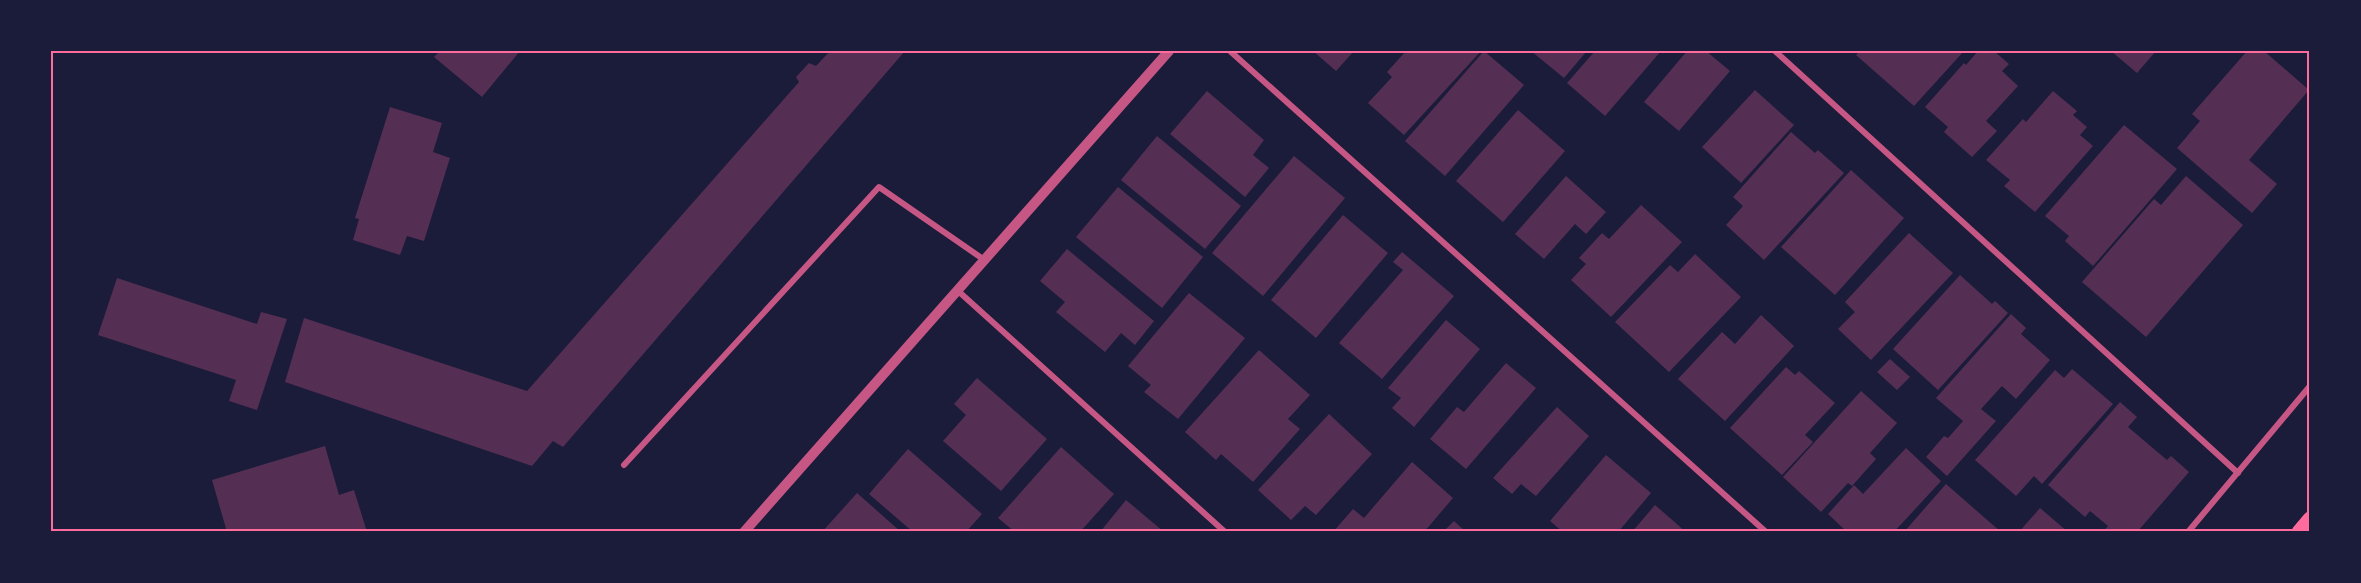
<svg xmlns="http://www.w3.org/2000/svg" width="2361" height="583" font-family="'Archivo Narrow',sans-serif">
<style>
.building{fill:#542f53}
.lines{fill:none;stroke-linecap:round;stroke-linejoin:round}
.minor{stroke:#c65784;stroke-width:6}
.tertiary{stroke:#c65784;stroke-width:10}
.primary{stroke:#ff6b9d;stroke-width:15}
.neatline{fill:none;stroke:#ff6b9d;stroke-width:2}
</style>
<rect width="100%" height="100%" fill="#1b1b3a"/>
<g class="building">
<polygon points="440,51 520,51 482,97 434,57"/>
<polygon points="830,51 905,51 563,447 553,441 532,466 285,382 304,318 527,391 799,82 796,77 809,63 816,66"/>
<polygon points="1313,51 1354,51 1336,71"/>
<polygon points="1406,51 1481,51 1404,135 1368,103 1392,77 1387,72"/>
<polygon points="1484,51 1524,85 1445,176 1405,141"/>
<polygon points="1531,51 1587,51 1564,78"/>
<polygon points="1595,51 1661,51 1605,116 1567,83"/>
<polygon points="1687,51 1706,51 1730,71 1679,131 1644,102"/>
<polygon points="1860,51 1964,51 1914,106 1856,55"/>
<polygon points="1978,51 1994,51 2009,64 2002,71 2018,86 1986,121 1997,131 1972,157 1944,132 1948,127 1925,107 1964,63 1966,65"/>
<polygon points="2111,51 2156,51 2137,73"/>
<polygon points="2247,51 2264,51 2309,90 2249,160 2277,184 2252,213 2177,148 2200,121 2192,114"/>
<polygon points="1755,90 1794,125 1741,183 1702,147"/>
<polygon points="1207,91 1264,140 1253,155 1269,168 1245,197 1170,134"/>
<polygon points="2053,91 2077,111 2073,115 2087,127 2080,135 2093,146 2035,212 2004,186 2010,180 1986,160 2023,119 2026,122"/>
<polygon points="390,107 442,123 433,152 450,158 424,241 407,236 400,255 353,240 359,219 355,218"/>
<polygon points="1518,110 1565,151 1503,222 1456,181"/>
<polygon points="2124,125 2177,169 2093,266 2065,241 2069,236 2045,216"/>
<polygon points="1791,132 1815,153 1818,150 1844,173 1764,260 1726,225 1743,206 1733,197"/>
<polygon points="1157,136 1241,206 1205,249 1121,180"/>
<polygon points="1294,156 1345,198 1263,296 1212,253"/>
<polygon points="1851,170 1904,218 1835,295 1781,247"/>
<polygon points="1566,176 1606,212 1586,234 1575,224 1544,259 1515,234"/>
<polygon points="2186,176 2243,225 2146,337 2082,282 2154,199 2161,205"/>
<polygon points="1118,187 1203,257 1162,308 1076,237"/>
<polygon points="1641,205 1682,242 1611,317 1571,280 1586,264 1579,258 1602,233 1609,239"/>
<polygon points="1343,215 1388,253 1316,338 1271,300"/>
<polygon points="1909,233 1953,273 1871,360 1838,329 1855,312 1845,302"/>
<polygon points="1067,249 1154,321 1135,345 1121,333 1105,352 1056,312 1065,302 1040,281"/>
<polygon points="1402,252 1454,296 1382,379 1339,343 1403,270 1393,262"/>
<polygon points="1695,254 1741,297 1669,372 1615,322 1670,265 1678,272"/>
<polygon points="1960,275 1992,304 1995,301 2008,313 1938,390 1893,349"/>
<polygon points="117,278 257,324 261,312 287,319 257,410 229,401 236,380 98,335"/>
<polygon points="1189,293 1245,338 1178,419 1144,392 1151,385 1128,366"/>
<polygon points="2011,314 2026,328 2021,334 2050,360 2016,399 2002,386 1981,409 1996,421 1947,476 1926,457 1944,436 1948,438 1963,421 1936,398"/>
<polygon points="1761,315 1794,346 1725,421 1678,379 1722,332 1735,344"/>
<polygon points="1446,320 1480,349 1414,427 1392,408 1401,398 1388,388"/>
<polygon points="1259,350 1310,395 1288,419 1300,429 1253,482 1221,454 1216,460 1185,432"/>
<polygon points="1890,359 1910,377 1897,390 1877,372"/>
<polygon points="1506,363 1536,388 1466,469 1430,439 1457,407 1464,412"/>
<polygon points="1786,367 1795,375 1799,371 1835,403 1805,435 1813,442 1782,475 1730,428"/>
<polygon points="2072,369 2113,404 2042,484 2034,476 2016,496 1975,460 2055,370 2064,378"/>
<polygon points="977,378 1047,439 1001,491 943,441 966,415 954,404"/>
<polygon points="1861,391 1897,423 1870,453 1876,459 1852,486 1848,483 1821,512 1783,477"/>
<polygon points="2120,402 2137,417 2128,427 2167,460 2171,456 2189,472 2137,532 2103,532 2108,526 2090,511 2085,517 2048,485"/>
<polygon points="1557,407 1589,436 1536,496 1521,484 1512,494 1493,478"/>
<polygon points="1329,414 1372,454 1316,515 1305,506 1291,520 1258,490"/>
<polygon points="325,446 339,495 354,490 367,532 227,532 212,480"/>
<polygon points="1061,447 1114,494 1080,532 1015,532 998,518"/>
<polygon points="1906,448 1941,481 1894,532 1847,532 1828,514 1854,485 1863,494"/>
<polygon points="908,449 982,514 966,532 913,532 869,494"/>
<polygon points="1606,455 1651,493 1618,532 1563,532 1550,521"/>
<polygon points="1412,462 1453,498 1424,532 1333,532 1353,509 1364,518"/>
<polygon points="1946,484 2001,532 1904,532"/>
<polygon points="857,493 901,532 822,532"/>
<polygon points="1126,500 1164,532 1100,532"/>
<polygon points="1655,505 1686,532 1632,532"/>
<polygon points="2040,508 2068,532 2019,532"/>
<polygon points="1454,521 1466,532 1443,532"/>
</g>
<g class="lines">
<g class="minor">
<polyline points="1230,51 1766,532"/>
<polyline points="1775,51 2238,473"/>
<polyline points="957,290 1225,532"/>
<polyline points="624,465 879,187 983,259"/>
<polyline points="2188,532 2310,386"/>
</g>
<polyline class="tertiary" points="744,532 1169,51"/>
<polyline class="primary" points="2299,532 2310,519"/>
</g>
<rect width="2361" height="583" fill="none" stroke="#1b1b3a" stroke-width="105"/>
<rect x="52" y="52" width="2256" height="478" class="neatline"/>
</svg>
